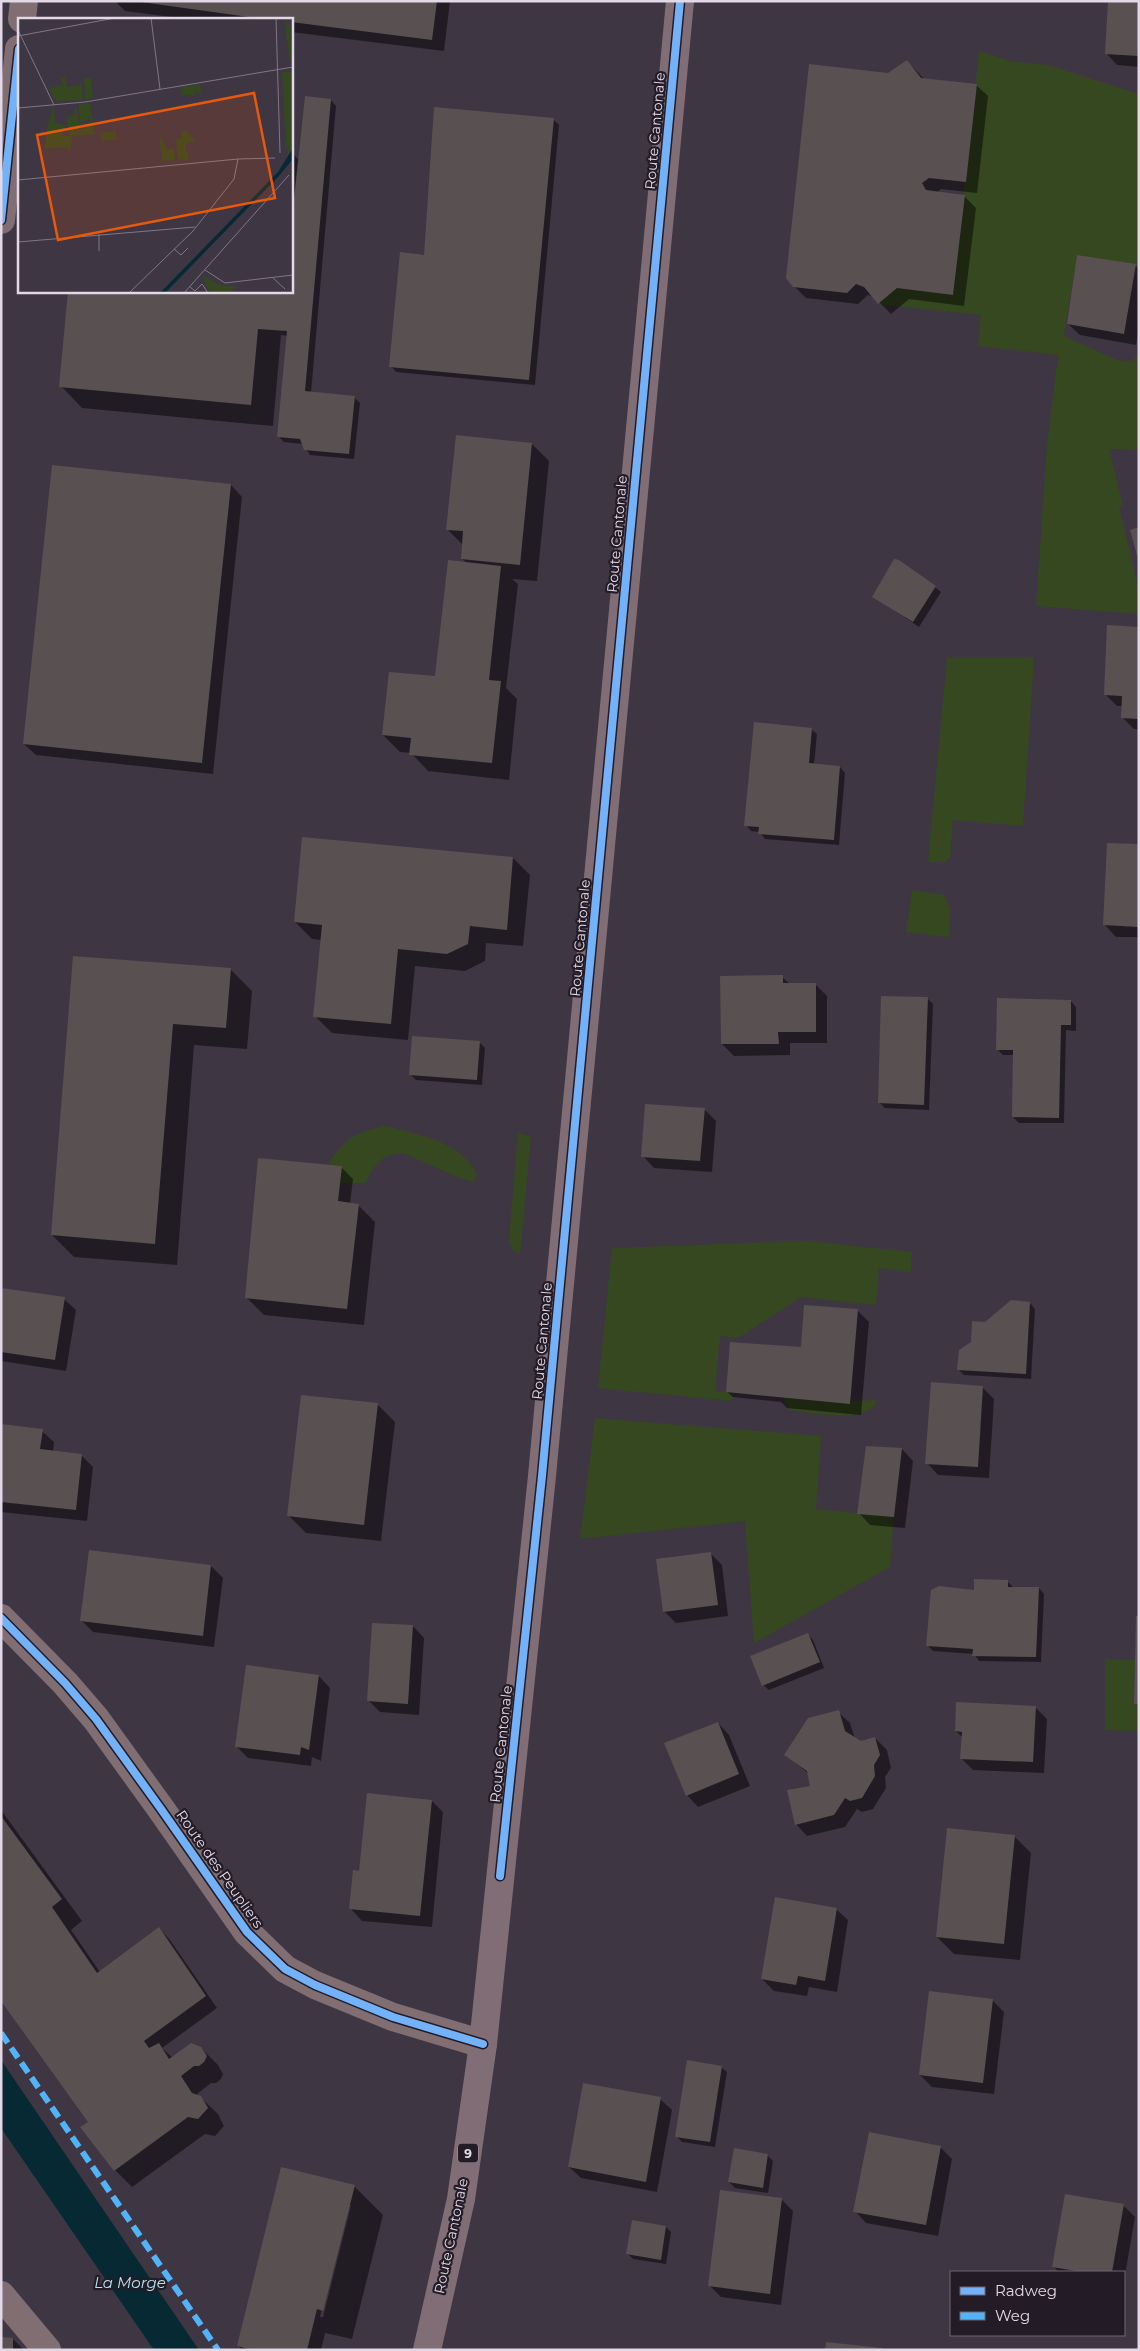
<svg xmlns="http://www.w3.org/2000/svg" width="1140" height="2351" font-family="Montserrat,sans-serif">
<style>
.green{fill:#354820}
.water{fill:#072933}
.shadow{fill:#0007;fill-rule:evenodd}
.building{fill:#595052}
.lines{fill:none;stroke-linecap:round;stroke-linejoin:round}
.minor{stroke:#806e73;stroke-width:28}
.tertiary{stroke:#806e73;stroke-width:28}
.primary{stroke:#806d76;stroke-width:28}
.quiet{stroke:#52b3f8;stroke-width:6;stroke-dasharray:12 6;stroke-linecap:butt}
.cycleway-casing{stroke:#231c27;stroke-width:11}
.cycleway{stroke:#73b2f8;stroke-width:8}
.labels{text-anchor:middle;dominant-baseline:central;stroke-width:4.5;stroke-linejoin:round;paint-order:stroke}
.shield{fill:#231c27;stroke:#a9a0ad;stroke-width:1}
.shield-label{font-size:12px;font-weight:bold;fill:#e2d8e7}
.street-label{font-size:14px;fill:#e2d8e7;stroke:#231c27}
.water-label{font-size:15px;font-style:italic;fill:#b1e4f3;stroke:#231c27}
.inset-road{fill:none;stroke:#807785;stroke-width:1}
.view{fill:#e8590c;fill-opacity:0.15;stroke:#e8590c;stroke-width:2.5}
.inset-edge{fill:none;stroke:#e2d8e7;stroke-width:2.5}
</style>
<rect width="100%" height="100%" fill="#3f3643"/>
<g class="green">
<polygon points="979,51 1010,61 1048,65 1139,94 1139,266 1077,255 1064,336 1117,360 1132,361 1139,354 1139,450 1109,449 1123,505 1119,507 1139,590 1139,614 1036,606 1047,446 1058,355 978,346 981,315 878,304 897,288 953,295"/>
<polygon points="1034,657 1023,826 953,820 950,858 945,862 928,862 947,658"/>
<polygon points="912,890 944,895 950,909 949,937 906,932"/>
<path d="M385,1126C415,1133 464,1142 477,1175L473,1182L460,1178L403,1153L386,1156L374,1167L365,1183H340L342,1166L328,1164C345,1138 354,1133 385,1126Z"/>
<polygon points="518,1133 531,1136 520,1254 512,1249 509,1240"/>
<polygon points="807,1241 912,1252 911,1272 879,1268 876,1305 801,1297 738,1338 720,1336 715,1391 732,1392 731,1401 598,1388 612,1248"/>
<path d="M783,1397L850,1404L851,1401L877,1400C868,1426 810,1412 789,1410Z"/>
<polygon points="595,1418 821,1436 816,1509 894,1517 890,1567 754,1643 745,1521 580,1539"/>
<polygon points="1105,1659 1135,1660 1134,1704 1139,1704 1139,1731 1105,1730"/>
</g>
<polygon class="water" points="1,2060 199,2350 154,2350 1,2128"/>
<g class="shadow">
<polygon points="115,1 450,1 444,51 291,32 291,19 187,19 125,11"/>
<polygon points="1139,1 1139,67 1117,65 1106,53"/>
<polygon points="907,61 924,79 976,85 988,96 977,193 941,189 936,193 964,196 976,208 964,306 909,299 891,314 874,297 868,295 858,304 806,298 794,286 888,75"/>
<polygon points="331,100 336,106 311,393 354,397 360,403 354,459 310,455 303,444 284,442 278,436 288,336 281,335 273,426 82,408 61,386 291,291"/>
<polygon points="554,120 559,125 535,385 396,372 391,366"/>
<polygon points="291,152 298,159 291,227"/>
<polygon points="1135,265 1139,269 1139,326 1136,345 1080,335 1068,324"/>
<polygon points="532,444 549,461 537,581 512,579 518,584 506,688 517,699 509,780 428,771 411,753 400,752 383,735 436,678 467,563 462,559 463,545 448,530"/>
<polygon points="231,485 242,497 213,774 36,755 24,744"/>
<polygon points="935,587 941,592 919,627 873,596"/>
<polygon points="1139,628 1139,729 1134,729 1122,717 1122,706 1117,706 1105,694"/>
<polygon points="811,729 817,734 814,765 840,767 845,773 839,845 765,839 759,832 751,831 746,825"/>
<polygon points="303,838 513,858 530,875 523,946 486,943 485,961 465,971 415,966 408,1040 332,1033 315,1016 322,940 312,939 295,922"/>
<polygon points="1139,846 1139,937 1116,937 1105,925"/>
<polygon points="74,957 230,969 252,991 247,1049 194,1045 177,1265 74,1257 52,1235"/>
<polygon points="782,977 790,984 815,984 827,996 827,1043 790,1043 790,1055 734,1056 722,1044"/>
<polygon points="927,998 933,1004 929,1110 885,1108 879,1102"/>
<polygon points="1071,1001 1076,1007 1076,1031 1066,1030 1064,1123 1019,1123 1013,1117 1014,1055 1003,1055 997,1049"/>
<polygon points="479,1042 485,1048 482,1085 416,1080 410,1074"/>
<polygon points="704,1109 716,1121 712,1172 654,1168 643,1156"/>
<polygon points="341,1167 353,1179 350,1204 358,1205 375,1222 364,1325 264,1315 247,1298"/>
<polygon points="1,1289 64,1299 76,1310 66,1371 1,1361"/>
<polygon points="1030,1303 1035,1309 1031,1379 964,1375 959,1370 972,1343 986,1323"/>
<polygon points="857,1310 869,1322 861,1415 787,1408 781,1402 733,1397 727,1392 802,1349"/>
<polygon points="982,1387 994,1399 989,1478 938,1475 927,1463"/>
<polygon points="378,1405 395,1422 381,1541 306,1533 289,1516"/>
<polygon points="1,1426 42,1431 54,1442 53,1452 81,1455 93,1467 87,1521 1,1512"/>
<polygon points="867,1448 902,1449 913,1461 905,1528 870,1525 859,1513"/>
<polygon points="90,1551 211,1566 223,1578 214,1647 93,1632 81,1620"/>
<polygon points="710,1553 722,1565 728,1616 676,1623 664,1611"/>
<polygon points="1007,1581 1013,1587 1039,1588 1044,1594 1041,1662 979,1661 974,1654 933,1651 928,1646"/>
<polygon points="413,1626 424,1638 419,1715 380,1712 368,1700"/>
<polygon points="807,1634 813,1640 824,1668 769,1690 763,1685"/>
<polygon points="319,1676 330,1688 321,1761 312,1757 311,1766 248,1758 236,1746"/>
<polygon points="1035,1707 1047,1719 1044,1773 973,1770 961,1758 963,1738 956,1731"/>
<polygon points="838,1712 850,1723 855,1739 860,1742 875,1738 887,1750 891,1768 885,1777 886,1788 873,1809 862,1812 857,1809 845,1827 807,1836 796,1824 812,1787 809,1774 785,1754"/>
<polygon points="718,1723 729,1735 750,1786 698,1807 687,1795"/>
<polygon points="432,1801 443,1812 432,1927 362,1921 351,1909 361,1872"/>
<polygon points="1,1810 82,1921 71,1930 100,1972 159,1928 170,1940 217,2008 162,2048 173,2058 201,2048 218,2065 223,2074 221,2079 216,2083 211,2083 197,2094 218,2114 224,2126 215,2136 205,2134 132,2187 115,2170 82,2127 90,2123 1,1999"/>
<polygon points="1014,1836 1031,1853 1020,1960 954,1954 937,1937"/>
<polygon points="836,1909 848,1920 837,1992 809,1987 807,1996 774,1991 762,1979"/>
<polygon points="992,2000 1004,2012 994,2094 932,2087 920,2075"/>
<polygon points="721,2067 727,2072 715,2147 682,2142 676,2136"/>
<polygon points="660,2099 672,2110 657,2192 581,2178 569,2167"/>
<polygon points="940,2147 952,2159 938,2236 866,2223 855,2211"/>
<polygon points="767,2155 773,2161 768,2193 735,2188 729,2182"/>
<path d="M354,2186L383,2215L352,2339L325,2333L321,2350H242L238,2345ZM348,2205H351L323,2317H320Z"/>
<polygon points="721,2192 782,2200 793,2211 781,2305 721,2297 709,2285"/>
<polygon points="1123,2205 1135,2217 1124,2281 1124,2272 1059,2272 1054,2267"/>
<polygon points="666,2227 671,2232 666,2264 633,2259 628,2254"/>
<polygon points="13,2339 24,2350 1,2350"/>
</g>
<g class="building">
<polygon points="134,1 437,1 432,40 291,22 291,19 263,19"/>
<polygon points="1108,1 1139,1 1139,56 1105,54"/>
<polygon points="907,60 921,78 977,84 966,182 929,178 922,183 926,190 965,195 953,295 897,288 878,304 864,287 856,284 847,293 793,287 786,278 809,64 888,73"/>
<polygon points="305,96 331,99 305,391 355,396 349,454 304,450 300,439 277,437 287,331 258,329 251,405 59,387 68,291 291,291 291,230"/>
<polygon points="434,107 554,118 529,380 389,367 400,252 424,255"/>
<polygon points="1077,255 1136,264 1124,334 1067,324"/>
<polygon points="456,435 532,443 520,565 461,559 463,531 446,530"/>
<polygon points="52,465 231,484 202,763 23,744"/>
<polygon points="1139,527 1139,559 1138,559 1130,530"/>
<polygon points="894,559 899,560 936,586 913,622 872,597"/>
<polygon points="448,560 501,566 489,680 501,681 492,763 409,755 411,738 382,735 389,672 435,676"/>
<polygon points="1107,625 1139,627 1139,719 1121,718 1122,696 1104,695"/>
<polygon points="754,722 812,728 809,763 840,766 834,840 758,834 759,827 744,826"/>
<polygon points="302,837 513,857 507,930 470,926 468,944 447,954 398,949 391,1024 313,1017 322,925 294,922"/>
<polygon points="1107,843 1139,844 1139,927 1103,925"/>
<polygon points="73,956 231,968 226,1028 173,1024 155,1244 51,1235"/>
<polygon points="783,975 783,983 816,983 816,1032 778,1032 779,1044 721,1044 720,976"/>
<polygon points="881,996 928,997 924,1105 878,1103"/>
<polygon points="997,998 1071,1000 1071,1025 1061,1025 1059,1118 1012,1117 1013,1050 996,1050"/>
<polygon points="412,1036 480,1041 477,1080 409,1075"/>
<polygon points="645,1104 705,1108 700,1161 641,1157"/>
<polygon points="258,1158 342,1166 338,1201 359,1204 347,1309 245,1298"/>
<polygon points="1,1288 65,1297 55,1360 1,1352"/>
<polygon points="1011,1300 1030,1302 1026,1374 957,1370 959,1350 971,1342 972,1321 985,1322"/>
<polygon points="804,1305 858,1309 850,1404 726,1392 730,1342 801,1347"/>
<polygon points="931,1382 983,1386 978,1467 925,1464"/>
<polygon points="301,1395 378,1403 364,1525 287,1516"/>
<polygon points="1,1424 43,1429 40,1449 82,1454 76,1510 1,1502"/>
<polygon points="866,1446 902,1448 894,1517 857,1514"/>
<polygon points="89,1550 211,1565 203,1636 80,1621"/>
<polygon points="711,1552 718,1605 663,1612 656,1559"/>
<polygon points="974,1579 1008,1580 1008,1587 1039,1587 1036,1657 972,1656 973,1649 926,1646 931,1590 939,1586 974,1590"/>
<polygon points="1136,1616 1139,1616 1139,1704 1134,1704"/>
<polygon points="372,1623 413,1625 408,1704 367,1701"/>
<polygon points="808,1633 820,1662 762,1686 750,1656"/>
<polygon points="246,1665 319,1675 309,1750 301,1747 300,1755 235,1747"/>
<polygon points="956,1702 1036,1706 1033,1762 960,1759 962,1732 955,1731"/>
<polygon points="839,1710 845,1731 861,1741 875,1737 880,1755 874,1765 875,1776 862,1798 850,1801 845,1798 834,1815 795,1825 787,1790 810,1786 807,1771 784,1755 808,1718"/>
<polygon points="718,1722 739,1774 686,1796 664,1743"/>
<polygon points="367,1793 432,1800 420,1916 349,1909 353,1870 359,1871"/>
<polygon points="1,1816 62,1899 52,1907 97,1973 159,1927 206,1996 144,2041 149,2048 159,2043 169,2059 191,2043 201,2047 207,2056 204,2062 199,2066 194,2066 181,2076 192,2093 201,2096 208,2108 198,2119 188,2117 114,2171 80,2127 88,2122 1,2001"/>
<polygon points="947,1828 1015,1835 1004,1944 936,1937"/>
<polygon points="775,1897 837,1908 825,1981 798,1976 796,1985 761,1979"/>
<polygon points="929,1991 993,1999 983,2083 919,2075"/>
<polygon points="687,2060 722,2066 710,2142 675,2137"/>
<polygon points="583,2083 661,2097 646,2182 568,2167"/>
<polygon points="869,2132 941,2146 926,2225 853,2212"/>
<polygon points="734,2148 768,2154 763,2188 728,2182"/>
<polygon points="281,2167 355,2185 323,2311 317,2309 307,2350 253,2350 237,2346"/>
<polygon points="720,2190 782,2198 770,2294 708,2286"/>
<polygon points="1065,2194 1124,2204 1112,2272 1082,2272 1052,2267"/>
<polygon points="632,2220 666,2226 661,2260 626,2254"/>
<polygon points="1,2337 13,2338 13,2350 1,2350"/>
<polygon points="826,2342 882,2348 882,2350 825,2350"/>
</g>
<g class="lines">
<g class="minor">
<polyline points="22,19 24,1"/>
<polyline points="1,220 19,49"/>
<polyline points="1,2295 47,2350"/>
</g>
<polyline class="tertiary" points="1,1618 65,1683 96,1719 161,1809 247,1932 285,1969 315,1985 393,2017 483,2044"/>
<polyline class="primary" points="427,2350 461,2199 483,2044 542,1476 680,1"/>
<polyline class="quiet" points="1,2033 218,2350"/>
<defs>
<g id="cycleway">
<polyline points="1,220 19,49"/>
<polyline points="1,1618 65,1683 96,1719 161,1809 247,1932 285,1969 315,1985 393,2017 483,2044"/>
<polyline points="500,1876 542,1476 680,1"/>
</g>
</defs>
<use href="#cycleway" class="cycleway-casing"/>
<use href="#cycleway" class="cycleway"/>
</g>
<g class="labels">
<rect class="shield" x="458" y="2143.5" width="20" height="19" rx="4"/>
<g class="shield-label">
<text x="468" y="2153">9</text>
</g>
<g class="street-label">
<text transform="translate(655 131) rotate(-85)">Route Cantonale</text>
<text transform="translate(617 534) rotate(-85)">Route Cantonale</text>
<text transform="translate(580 938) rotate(-85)">Route Cantonale</text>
<text transform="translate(542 1341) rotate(-85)">Route Cantonale</text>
<text transform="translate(501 1744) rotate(-84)">Route Cantonale</text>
<text transform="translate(220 1869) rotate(55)">Route des Peupliers</text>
<text transform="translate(451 2236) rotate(-78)">Route Cantonale</text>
</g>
<g class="water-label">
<text x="130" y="2282">La Morge</text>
</g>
</g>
<g transform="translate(18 18)">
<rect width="275" height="275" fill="#3f3643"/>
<path d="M266,0L272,8L275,40L272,45ZM264,54H275V138L271,137L268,128ZM47,58L49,69L64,66L65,82L38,83L31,70L45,67L42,60ZM73,60L75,80L68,82L65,61ZM182,66L184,77L180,74L176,75L177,78L163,77V69ZM72,85L77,116L54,118L52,136L50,129L27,131L29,109L35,89L38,105L47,107L44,118H52L47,91L49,99L56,98L58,86L62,112L74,106L71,100L63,106L60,87ZM168,112L178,123L167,126L171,141L160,142L158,121L164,120V113ZM98,113V119L103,121L84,123L82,115ZM141,115L150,132L156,130L157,142L144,143ZM184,257L202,267L219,269L210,275H192Z" fill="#354820"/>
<path d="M275,130V141L260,159L147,275H142L260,154Z" fill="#072933"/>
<path class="inset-road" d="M133,0L142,71M258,0L262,135M0,12L36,87M0,18L97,0M0,90L67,84L275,49M0,162L220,141L257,140M81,216V233M0,224L177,209M156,231L163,237L170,230M187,252L207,265L275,257M255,260L267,271M172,269L177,273L184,266L190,275M111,275L175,213L216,161L220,141M166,275L271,157"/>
<path class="view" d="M236,75L257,180L40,222L19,117Z"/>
<rect width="275" height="275" class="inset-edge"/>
</g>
<rect width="1140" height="2351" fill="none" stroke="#e2d8e7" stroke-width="5"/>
<rect x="950" y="2271" width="175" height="65" fill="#231c27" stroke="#6f6774"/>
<rect x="960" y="2287" width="25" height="8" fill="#73b2f8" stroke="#6f6774"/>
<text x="995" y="2296" font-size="15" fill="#e2d8e7">Radweg</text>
<rect x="960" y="2312" width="25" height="8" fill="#52b3f8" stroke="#6f6774"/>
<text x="995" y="2321" font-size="15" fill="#e2d8e7">Weg</text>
</svg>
